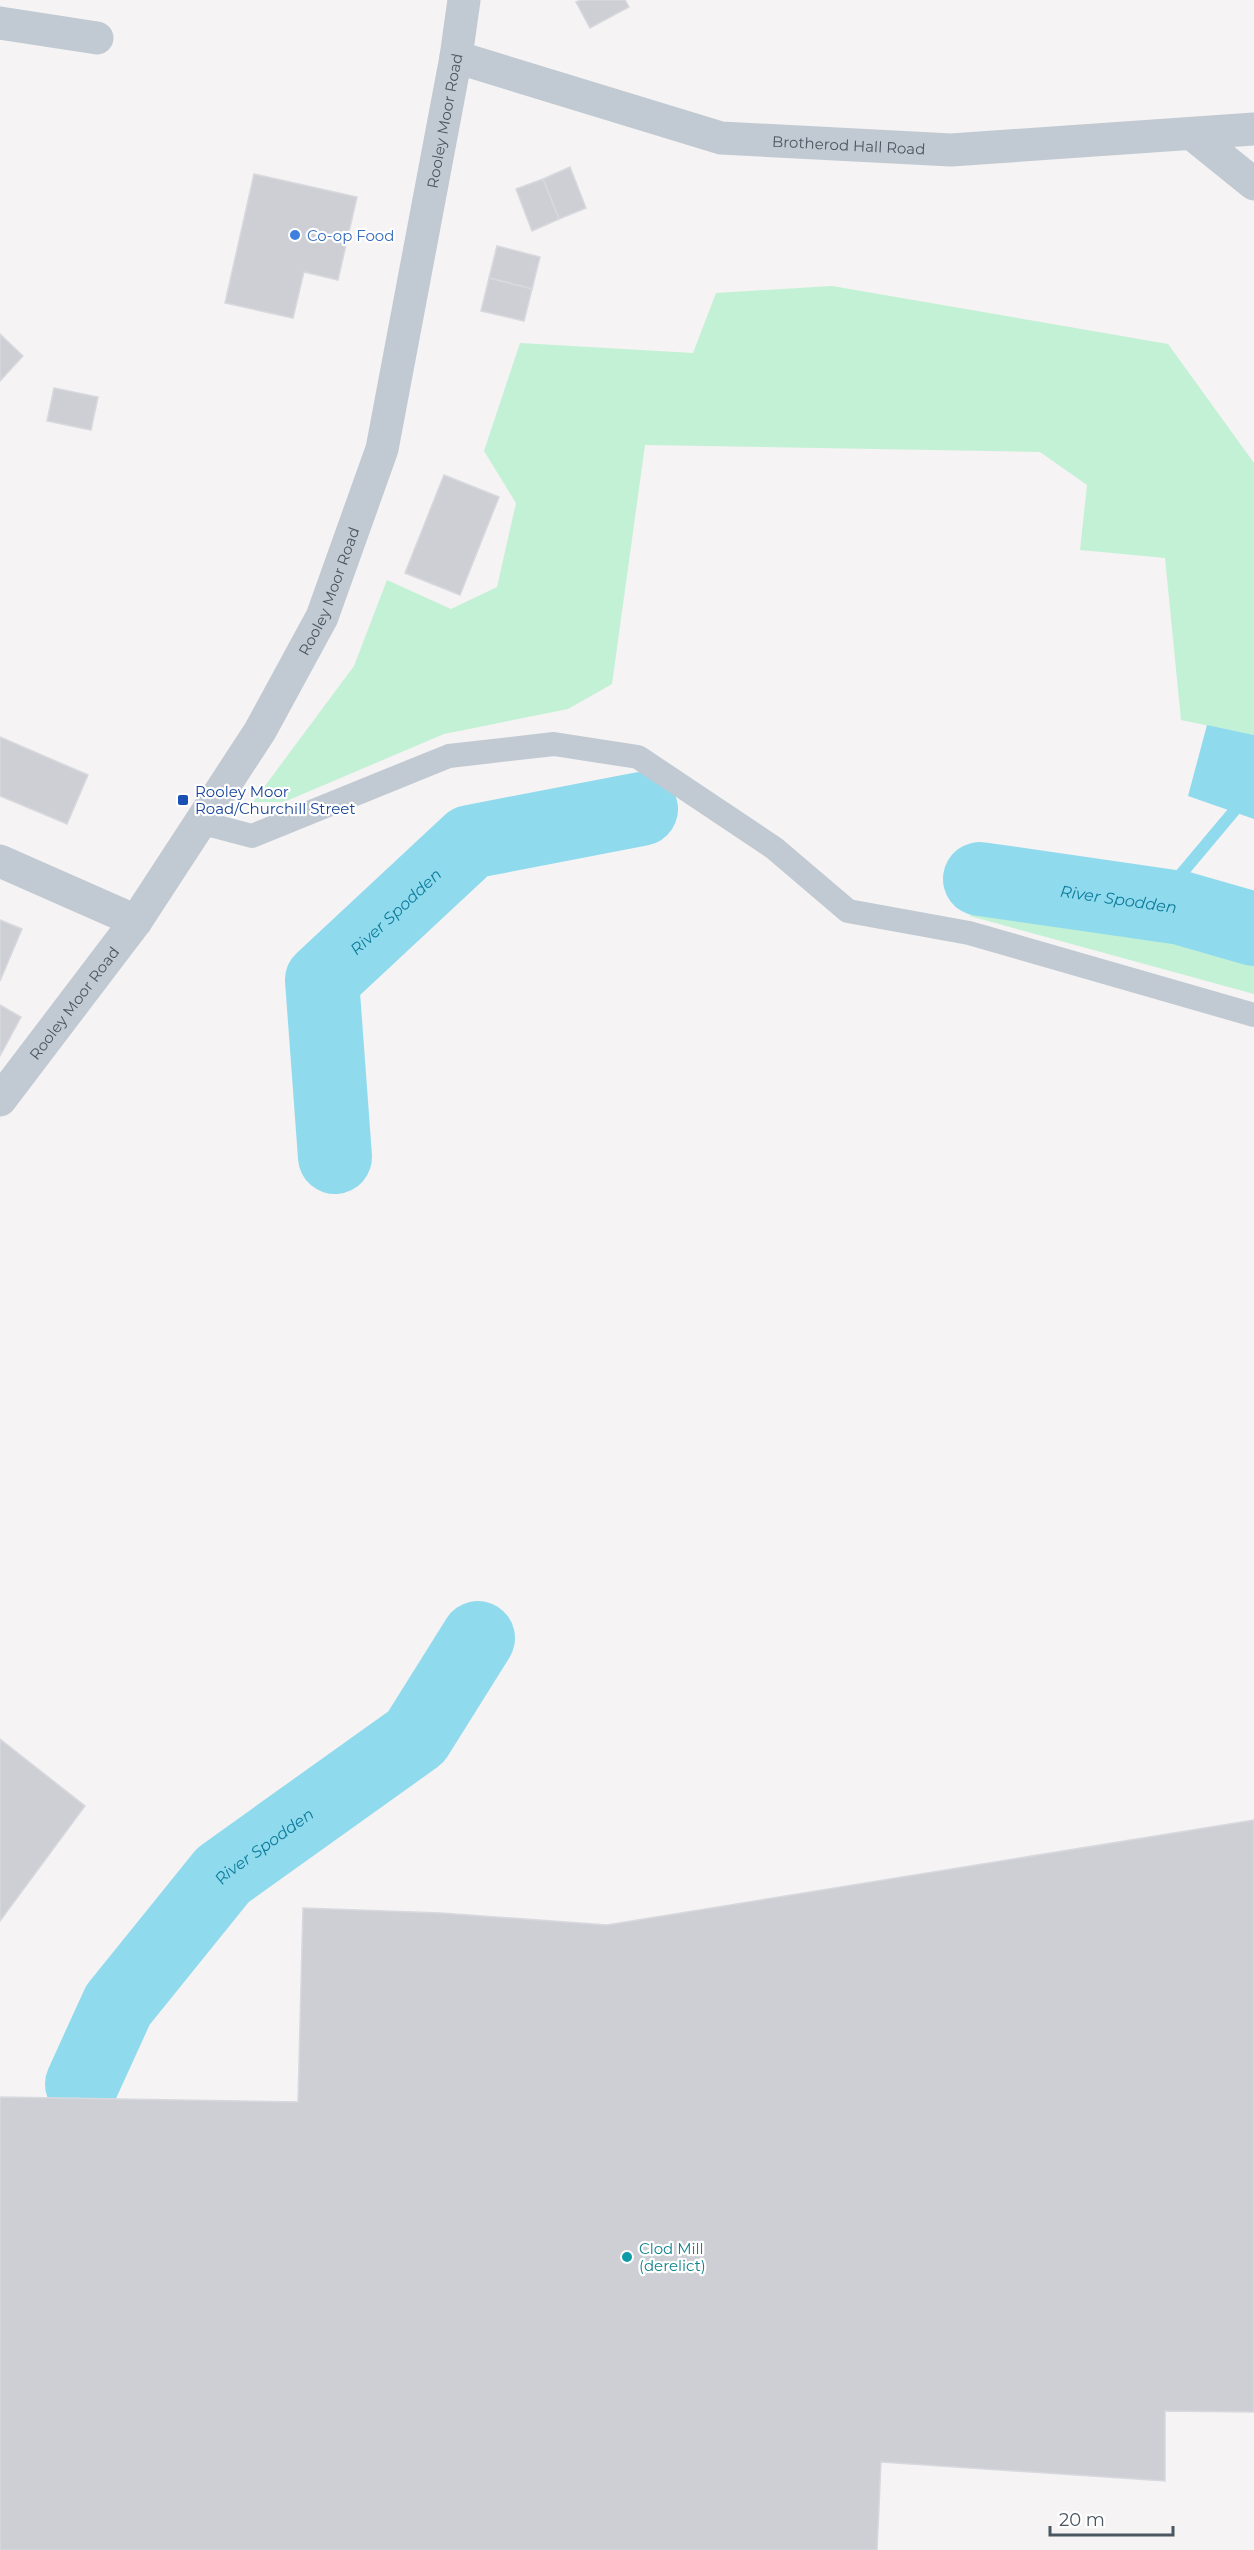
<svg xmlns="http://www.w3.org/2000/svg" width="1254" height="2550" font-family="Montserrat,sans-serif">
<style>
.green{fill:#c3f1d5}
.water{fill:#90daee}
.lines{fill:none;stroke-linecap:round;stroke-linejoin:round}
.stream{stroke:#90daee;stroke-width:12}
.river{stroke:#90daee;stroke-width:74}
.building{fill:#cdcfd5;stroke:#d7d9de;stroke-width:1.5}
.service{stroke:#c1cad2;stroke-width:24}
.minor{stroke:#c1cad2;stroke-width:33}
.shop-dot{fill:#3f7fe0;stroke:#fff;stroke-width:2}
.transit-dot{fill:#1a4fb4;stroke:#fff;stroke-width:2}
.culture-dot{fill:#0f9aa8;stroke:#fff;stroke-width:2}
.labels{text-anchor:middle;dominant-baseline:central;stroke-width:4.5;stroke-linejoin:round;paint-order:stroke}
.street-label{font-size:15px;fill:#4a5661;stroke:#fff}
.shop-label{font-size:15px;fill:#366cbe;stroke:#fff;text-anchor:start}
.transit-label{font-size:15px;fill:#164399;stroke:#fff;text-anchor:start}
.culture-label{font-size:15px;fill:#0d838f;stroke:#fff;text-anchor:start}
.water-label{font-size:16px;font-style:italic;fill:#0c7c9b;stroke:#fff}
</style>
<rect width="100%" height="100%" fill="#f5f3f3"/>
<g class="green">
<polygon points="832,286 1168,344 1254,463 1254,735 1181,720 1165,558 1080,550 1087,485 1040,452 645,445 612,684 568,709 444,734 284,802 253,802 354,666 387,580 451,609 497,587 516,503 484,451 520,343 693,353 716,293"/>
<polygon points="977,889 1172,927 1254,954 1254,994 970,916"/>
</g>
<polygon class="water" points="1207,725 1254,735 1254,819 1188,796"/>
<g class="lines">
<polyline class="stream" points="1156,904 1234,811"/>
<g class="river">
<path id="s1" d="M980,879L1181,908L1254,929"/>
<path id="s2" d="M335,1157L322,980L470,842L641,809"/>
<path id="s3" d="M82,2084L118,2005L223,1875L416,1737L478,1638"/>
</g>
</g>
<g class="building">
<polygon points="581,0 625,0 629,7 590,28 576,2"/>
<polygon points="570,167 586,208 559,219 543,179"/>
<polygon points="254,174 357,197 338,280 304,272 293,318 225,303"/>
<polygon points="543,179 559,219 532,231 516,189"/>
<polygon points="497,246 540,257 532,289 489,278"/>
<polygon points="489,278 532,289 524,321 481,311"/>
<polygon points="0,334 23,356 0,381"/>
<polygon points="54,388 98,397 91,430 47,421"/>
<polygon points="444,475 499,497 460,595 405,573"/>
<polygon points="0,737 88,775 67,824 0,796"/>
<polygon points="0,920 22,929 0,981"/>
<polygon points="0,1005 21,1017 0,1056"/>
<polygon points="0,1739 85,1806 0,1921"/>
<polygon points="1254,1820 1254,2412 1165,2411 1165,2481 881,2462 877,2550 0,2550 0,2097 298,2102 303,1908 441,1913 607,1925"/>
</g>
<g class="lines">
<polyline class="service" points="199,822 252,836 449,756 554,744 638,757 774,848 848,911 969,933 1254,1015"/>
<g class="minor">
<polyline points="0,23 97,38"/>
<path id="s4" d="M456,57L721,138L951,150L1254,129"/>
<polyline points="1192,134 1254,184"/>
<polyline points="0,861 136,921"/>
<path id="s5" d="M0,1100L136,921L260,731L322,617L382,449L456,57L464,0"/>
</g>
</g>
<circle class="shop-dot" cx="295" cy="235" r="6"/>
<rect class="transit-dot" x="177" y="794" width="12" height="12" rx="3"/>
<circle class="culture-dot" cx="627" cy="2257" r="6"/>
<g class="labels">
<g class="street-label">
<text stroke="none"><textPath href="#s5" startOffset="1094">Rooley Moor Road</textPath></text>
<text stroke="none"><textPath href="#s4" startOffset="405">Brotherod Hall Road</textPath></text>
<text stroke="none"><textPath href="#s5" startOffset="608">Rooley Moor Road</textPath></text>
<text stroke="none"><textPath href="#s5" startOffset="122">Rooley Moor Road</textPath></text>
</g>
<g class="shop-label">
<text x="307" y="235">Co-op Food</text>
</g>
<g class="transit-label">
<text x="195" y="791">Rooley Moor<tspan x="195" dy="17">Road/Churchill Street</tspan></text>
</g>
<g class="culture-label">
<text x="639" y="2248">Clod Mill<tspan x="639" dy="17">(derelict)</tspan></text>
</g>
<g class="water-label">
<text stroke="none"><textPath href="#s1" startOffset="140">River Spodden</textPath></text>
<text stroke="none"><textPath href="#s2" startOffset="278">River Spodden</textPath></text>
<text stroke="none"><textPath href="#s3" startOffset="304">River Spodden</textPath></text>
</g>
</g>
<path d="M1050 2526v9h123v-9" fill="none" stroke="#4a5661" stroke-width="3"/>
<text x="1059" y="2526" font-size="18" fill="#4a5661" stroke="#ffffff" stroke-width="4.5" paint-order="stroke">20 m</text>
</svg>
